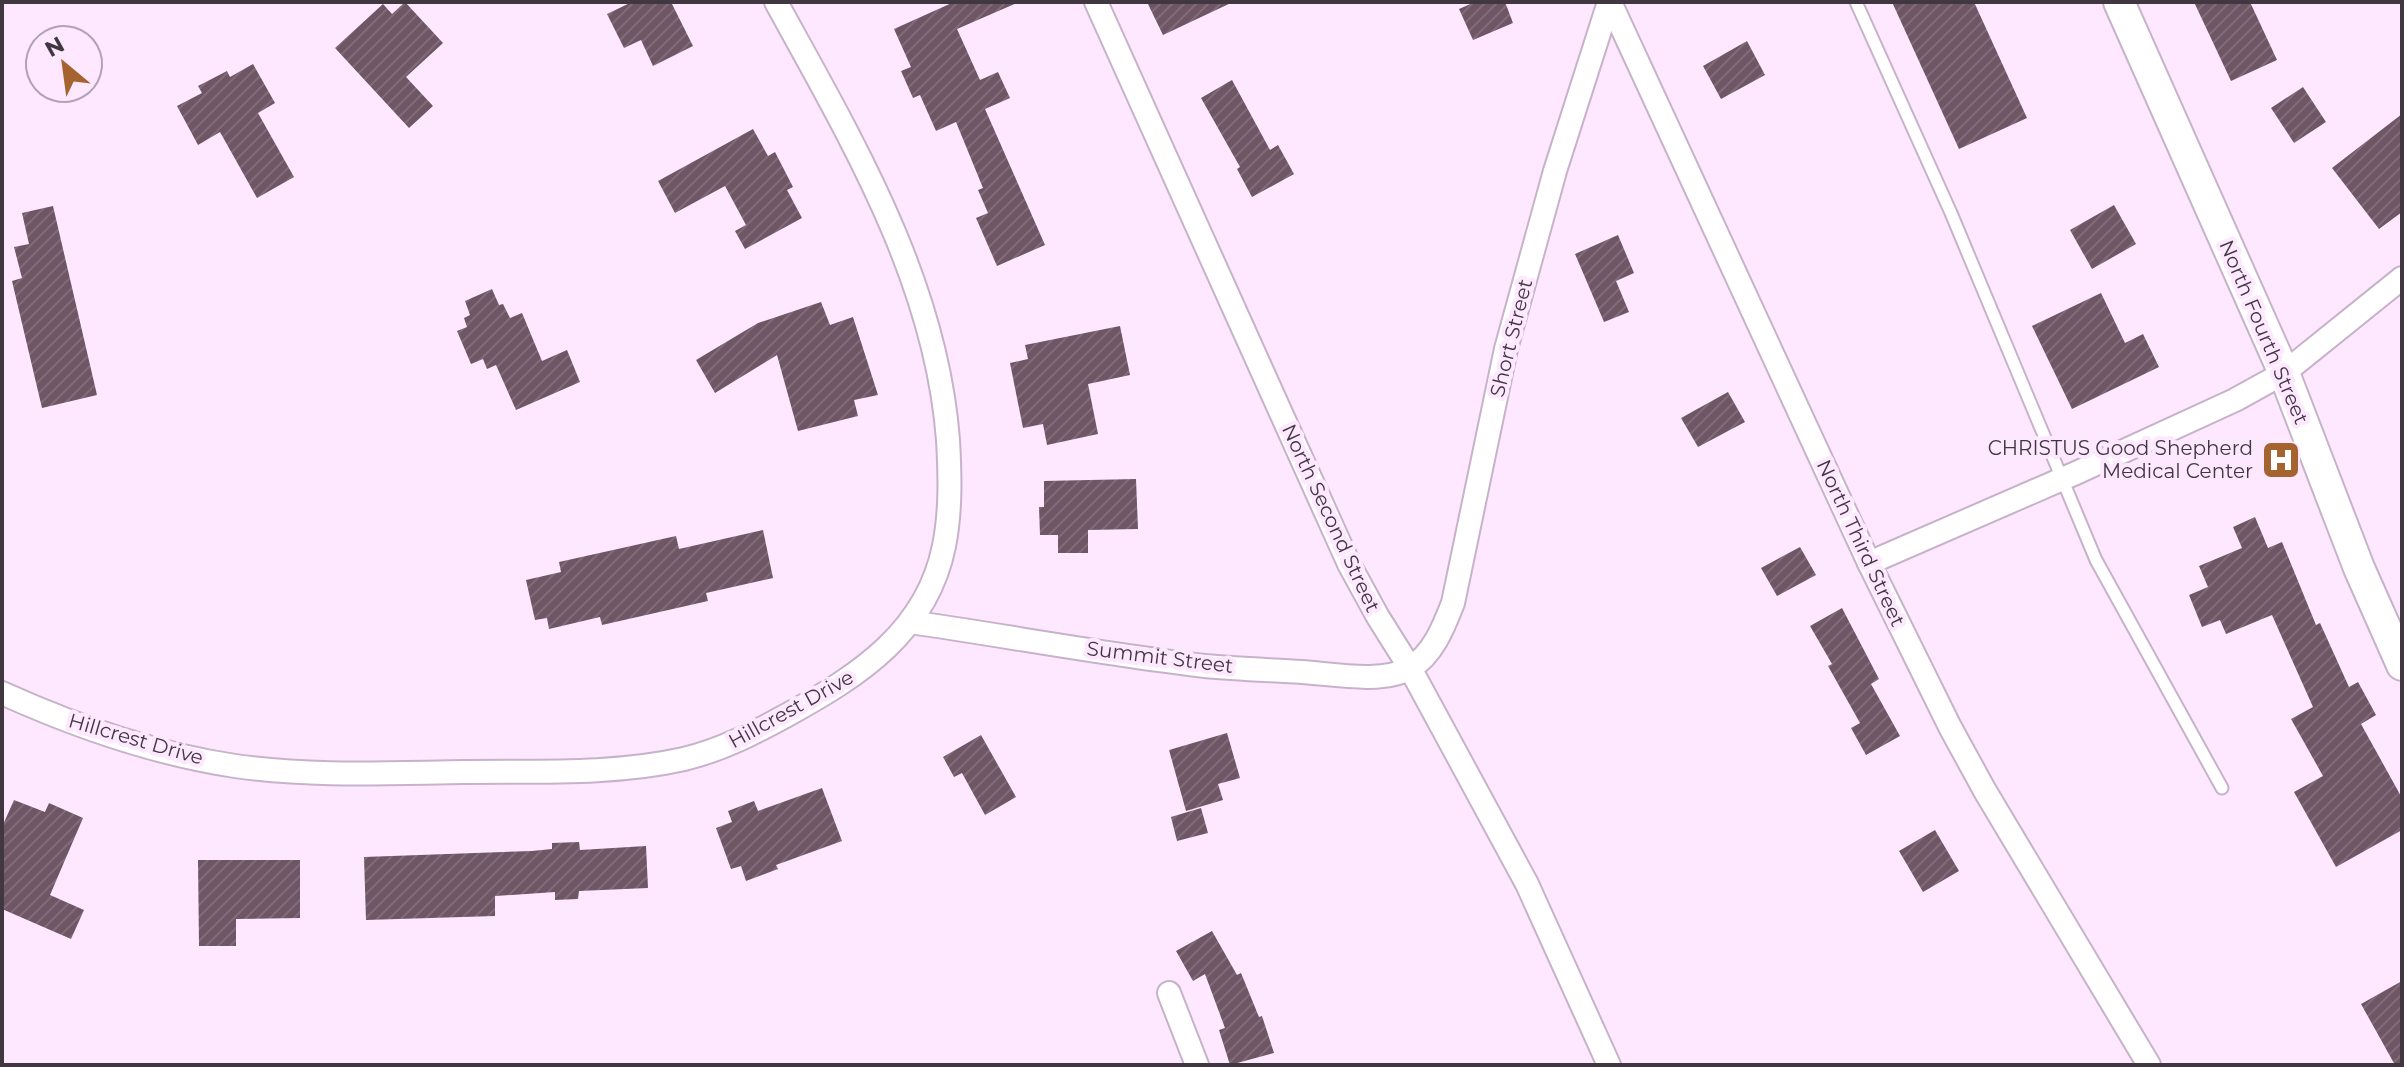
<svg xmlns="http://www.w3.org/2000/svg" width="2404" height="1067" font-family="Montserrat,sans-serif">
<style>
.building{fill:url(#building-hatch)}
.lines{fill:none;stroke-linecap:round;stroke-linejoin:round}
.service-casing{stroke:#c7b3c9;stroke-width:15}
.minor-casing{stroke:#c7b3c9;stroke-width:26}
.secondary-casing{stroke:#c7b3c9;stroke-width:34}
.service{stroke:#fff;stroke-width:11}
.minor{stroke:#fff;stroke-width:22}
.secondary{stroke:#fff;stroke-width:30}
.labels{text-anchor:middle;dominant-baseline:central;stroke-width:8;stroke-linejoin:round;paint-order:stroke}
.street-label{font-size:20px;fill:#403740;stroke:#fde8ff}
.poi-label{font-size:20px;fill:#403740;stroke:#fde8ff;text-anchor:end}
</style>
<defs>
<pattern id="building-hatch" width="6" height="6" patternUnits="userSpaceOnUse" patternTransform="scale(2)"><rect width="6" height="6" fill="#6e5664"/><path d="M-1 1l2-2M0 6l6-6M5 7l2-2" fill="none" stroke="#806c78"/></pattern>
</defs>
<rect width="100%" height="100%" fill="#fde8ff"/>
<g class="building">
<polygon points="405,2 443,43 406,77 433,106 409,128 335,48 383,4 392,14"/>
<polygon points="632,2 671,2 693,46 653,66 641,40 624,48 607,14"/>
<polygon points="954,2 1019,2 957,29 980,80 998,72 1010,98 985,109 1045,245 997,266 976,218 988,213 978,190 983,188 956,122 936,131 920,95 913,98 901,71 911,67 894,29"/>
<polygon points="1147,2 1233,2 1163,35"/>
<polygon points="1475,2 1505,2 1513,23 1473,40 1459,9"/>
<polygon points="1892,2 1974,2 2027,118 1959,149"/>
<polygon points="2194,2 2250,2 2277,60 2231,81"/>
<polygon points="1747,41 1765,75 1721,99 1703,66"/>
<polygon points="253,64 275,103 258,113 294,177 257,198 220,132 198,145 177,106 202,93 198,86 227,71 230,77"/>
<polygon points="1232,80 1270,150 1278,145 1294,174 1252,197 1237,169 1240,167 1201,98"/>
<polygon points="2303,87 2326,122 2294,143 2271,108"/>
<polygon points="2402,114 2402,212 2379,229 2332,168"/>
<polygon points="753,129 768,156 775,152 793,187 787,190 802,218 745,249 735,231 746,225 725,186 675,213 658,181"/>
<polygon points="2114,205 2136,244 2092,269 2070,230"/>
<polygon points="53,206 97,395 42,408 12,281 22,278 14,247 29,244 22,213"/>
<polygon points="1618,235 1634,273 1616,281 1629,312 1604,322 1575,254"/>
<polygon points="492,289 499,305 503,304 510,318 522,313 542,361 567,350 580,382 516,410 496,365 487,369 483,359 471,364 457,331 467,327 464,318 470,315 465,301"/>
<polygon points="2101,293 2125,343 2143,334 2159,367 2072,409 2032,326"/>
<polygon points="821,302 830,325 853,317 878,395 854,400 858,416 798,431 777,355 715,393 696,360 758,323"/>
<polygon points="1120,326 1130,375 1088,384 1098,434 1047,445 1043,424 1023,428 1010,363 1028,359 1025,345"/>
<polygon points="1728,392 1745,422 1698,447 1681,418"/>
<polygon points="1136,479 1138,529 1088,530 1088,553 1058,553 1058,535 1040,535 1039,507 1044,507 1044,481"/>
<polygon points="2255,517 2268,548 2282,542 2316,625 2320,623 2349,687 2358,682 2376,715 2361,724 2402,798 2402,830 2336,867 2294,792 2323,776 2291,719 2313,707 2272,615 2226,634 2220,620 2202,627 2189,595 2208,587 2199,566 2242,548 2233,527"/>
<polygon points="763,530 773,578 706,593 708,601 602,625 600,617 549,629 547,618 535,620 526,580 561,572 559,562 676,536 679,549"/>
<polygon points="1800,547 1816,575 1777,596 1761,568"/>
<polygon points="1842,608 1879,679 1871,684 1900,736 1866,755 1851,728 1860,723 1828,666 1832,664 1810,626"/>
<polygon points="1227,733 1240,778 1218,784 1223,800 1186,811 1169,750"/>
<polygon points="981,735 1016,797 985,815 962,773 954,777 943,757"/>
<polygon points="822,788 842,841 776,865 778,869 746,881 741,866 731,869 716,828 732,822 728,811 754,801 758,811"/>
<polygon points="14,800 45,812 49,803 83,818 50,895 84,910 71,939 2,909 2,827"/>
<polygon points="1201,808 1208,833 1177,841 1171,817"/>
<polygon points="1935,830 1959,871 1923,892 1899,851"/>
<polygon points="579,842 580,850 646,846 648,888 579,891 578,899 555,900 555,892 495,896 495,916 366,920 364,857 532,851 552,849 552,843"/>
<polygon points="198,860 300,860 300,918 236,919 236,946 199,946"/>
<polygon points="1212,931 1237,975 1241,973 1259,1017 1262,1016 1274,1053 1230,1065 1219,1030 1225,1028 1205,974 1193,981 1176,951"/>
<polygon points="2402,981 2402,1065 2395,1065 2361,1004"/>
</g>
<g class="lines">
<defs>
<polyline id="service" points="1856,2 1951,213 2096,560 2222,788"/>
<g id="minor">
<polyline points="1096,2 1349,564 1378,617 1410,668 1527,884 1609,1065"/>
<polyline points="1610,2 1869,563 1950,727 1985,791 2149,1065"/>
<polyline points="1869,563 2076,473 2235,400 2284,373 2402,278"/>
<path d="M910,622C1008,636 1107,655 1205,666C1237,669 1270,670 1302,672C1333,674 1383,684 1410,668C1433,655 1444,626 1453,603L1506,349L1555,171L1609,2"/>
<path d="M2,693C75,726 156,754 235,766C311,777 388,773 464,772C537,771 613,775 684,759C722,750 756,732 789,714C860,675 927,631 944,546C951,511 950,475 948,440C936,280 851,139 776,2"/>
<polyline points="1169,993 1197,1065"/>
</g>
<polyline id="secondary" points="2119,2 2284,373 2359,568 2402,665"/>
</defs>
<use href="#service" class="service-casing"/>
<use href="#minor" class="minor-casing"/>
<use href="#secondary" class="secondary-casing"/>
<use href="#service" class="service"/>
<use href="#minor" class="minor"/>
<use href="#secondary" class="secondary"/>
</g>
<defs>
<symbol id="hospital-square" viewBox="-11 -11 22 22"><rect x="-9" y="-9" width="18" height="18" rx="4" fill="#a4632f" stroke="#fde8ff"/><path d="M-5-5h3v3.5h4V-5h3V5h-3V1.5h-4V5h-3Z" fill="#fff"/></symbol>
</defs>
<g fill-rule="evenodd">
<use href="#hospital-square" x="2259" y="438" width="44" height="44"/>
</g>
<g class="labels">
<g class="street-label">
<text transform="translate(2264 332) rotate(67)">North Fourth Street</text>
<text transform="translate(1511 338) rotate(-76)">Short Street</text>
<text transform="translate(1331 518) rotate(65)">North Second Street</text>
<text transform="translate(1861 543) rotate(65)">North Third Street</text>
<text transform="translate(1160 657) rotate(7)">Summit Street</text>
<text transform="translate(791 709) rotate(-29)">Hillcrest Drive</text>
<text transform="translate(136 739) rotate(16)">Hillcrest Drive</text>
</g>
<g class="poi-label">
<text x="2253" y="448">CHRISTUS Good Shepherd<tspan x="2253" dy="23">Medical Center</tspan></text>
</g>
</g>
<rect width="2404" height="1067" fill="none" stroke="#403740" stroke-width="8"/>
<g transform="translate(64 64) rotate(331)"><circle r="38" fill="#fde8ff" stroke="#b1a1b3" stroke-width="2"/>
<path d="M0-6L14 30L0 20L-14 30Z" fill="#a4632f"/>
<text y="-12" font-size="22" font-weight="bold" text-anchor="middle" fill="#403740">N</text>
</g>
</svg>
